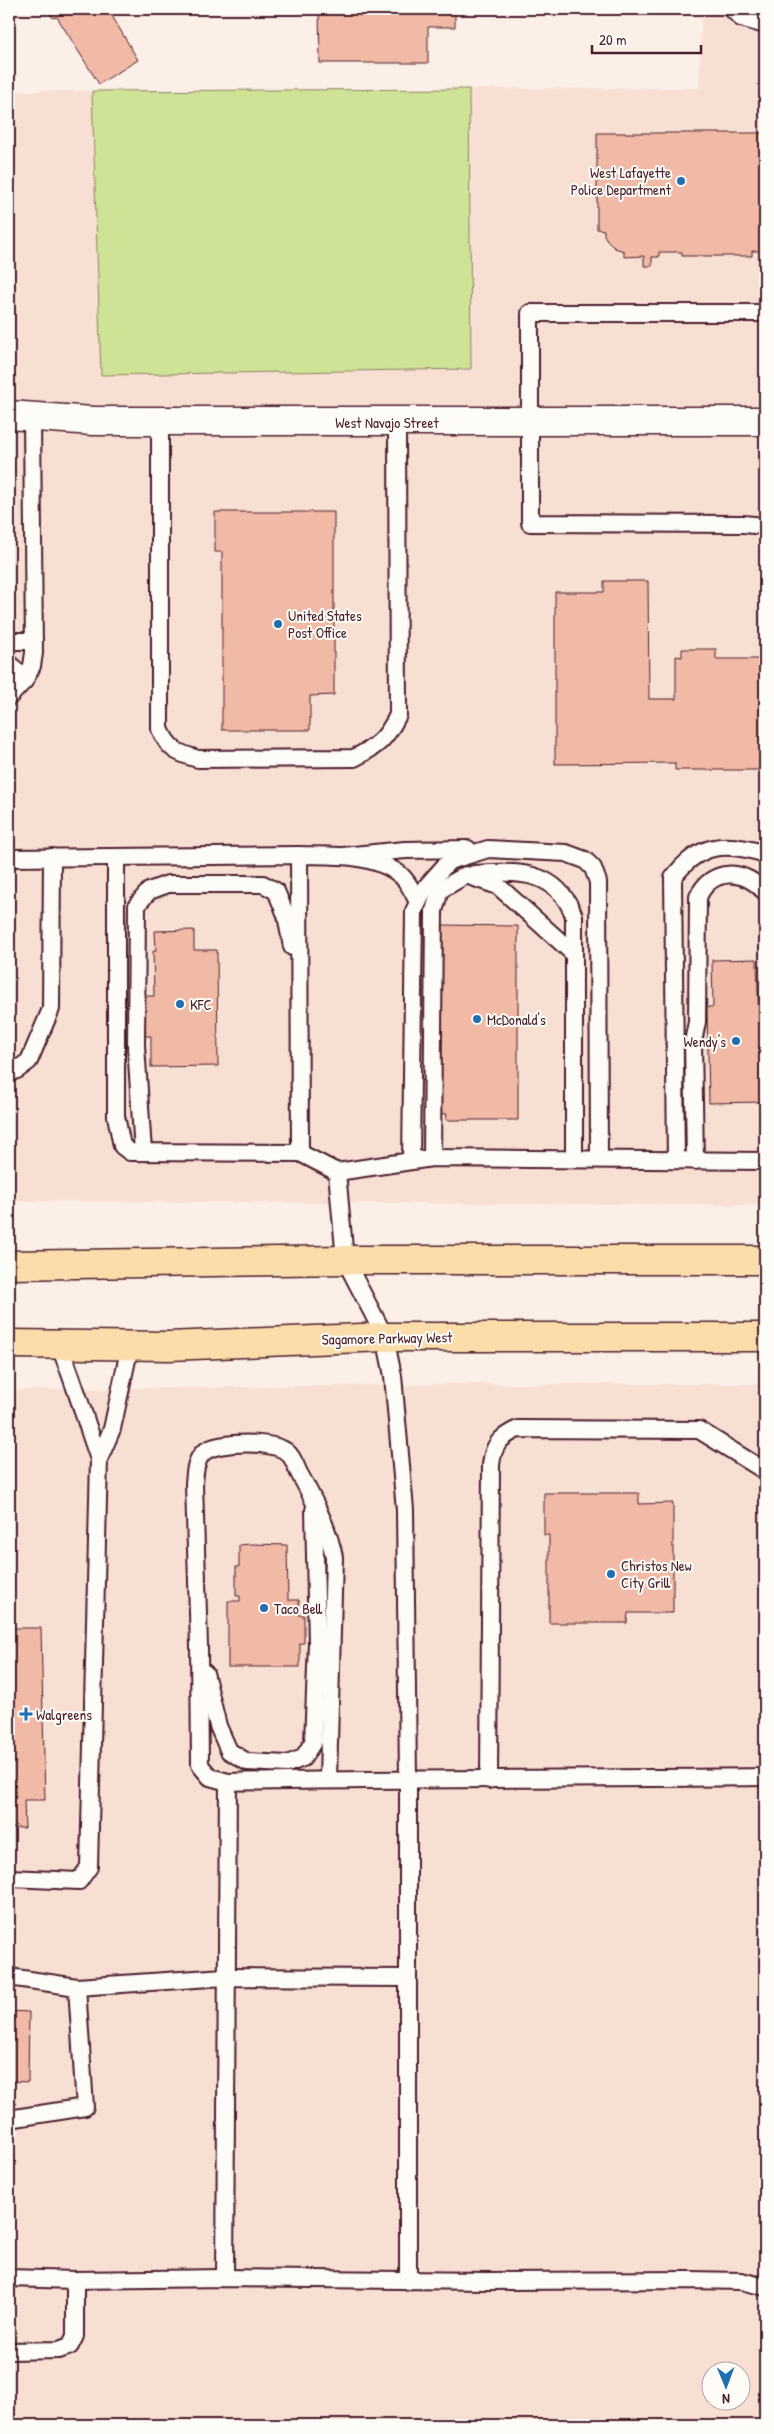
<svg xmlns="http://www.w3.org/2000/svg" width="774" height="2434" font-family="'Patrick Hand',sans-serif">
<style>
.built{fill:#f8dfd4;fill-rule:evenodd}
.green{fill:#cfe397;stroke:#8c8161}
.building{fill:#f1baa6;stroke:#4a1f2b}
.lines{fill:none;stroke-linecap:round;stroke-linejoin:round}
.service-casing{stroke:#4a1f2b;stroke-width:20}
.minor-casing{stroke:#4a1f2b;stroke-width:31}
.trunk-casing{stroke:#4a1f2b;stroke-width:31}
.service{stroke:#fdfcf7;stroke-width:16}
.minor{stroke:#fdfcf7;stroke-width:28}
.trunk{stroke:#fbddab;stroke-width:28}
.poi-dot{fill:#1f6fb2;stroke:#fdfcf7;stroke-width:2}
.labels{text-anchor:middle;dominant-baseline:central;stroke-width:4;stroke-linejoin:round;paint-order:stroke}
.poi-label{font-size:15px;fill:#4a1f2b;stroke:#fdfcf7;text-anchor:start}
.street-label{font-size:15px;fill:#4a1f2b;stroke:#fdfcf7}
</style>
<rect width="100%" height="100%" fill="#fbefe7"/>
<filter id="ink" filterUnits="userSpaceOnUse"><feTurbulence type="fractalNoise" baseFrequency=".02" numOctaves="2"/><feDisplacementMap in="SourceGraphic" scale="10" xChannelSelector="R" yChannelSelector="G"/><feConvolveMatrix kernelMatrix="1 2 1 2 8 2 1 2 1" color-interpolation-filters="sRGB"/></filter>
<g filter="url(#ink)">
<g class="built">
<polygon points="702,9 765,9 765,1205 9,1201 9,91 699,88"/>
<path d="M466,1384H765V2425H9V1390ZM712,2372H742V2402H712Z"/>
</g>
<polygon class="green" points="469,89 471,369 101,375 92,91"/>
<g class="building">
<polygon points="44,9 108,9 138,60 99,84 57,17 53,18 47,10 45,11"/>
<polygon points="366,9 455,9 455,27 428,27 428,63 320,63 319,11 366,11"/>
<polygon points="597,133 765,133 765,256 763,256 763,251 752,251 752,256 682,256 682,252 659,252 659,257 652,257 652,266 644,266 644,256 624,257 624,251 615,248 609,243 604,235 604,230 597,229"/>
<polygon points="215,512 334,512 334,695 310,696 310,730 222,730 222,552 215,552"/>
<polygon points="604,581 648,581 649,699 676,699 676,656 682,657 682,649 716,649 716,659 765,659 765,770 675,770 675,763 555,764 555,592 604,592"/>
<polygon points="437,925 518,926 518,1120 446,1120 447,1114 435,1113"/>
<polygon points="194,930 194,950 217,950 218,1066 151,1067 151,1036 143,1036 143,996 154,996 153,951 156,951 155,931"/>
<polygon points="757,959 759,1024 765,1024 765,1058 762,1058 762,1102 709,1103 707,1007 713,1007 712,960"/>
<polygon points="544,1493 639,1493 639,1504 673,1503 673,1613 628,1613 627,1623 549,1623 549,1535 544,1535"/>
<polygon points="251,1544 287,1545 288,1600 299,1600 299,1615 304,1615 304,1643 300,1643 300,1667 228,1667 228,1601 240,1601 240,1596 236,1596 236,1567 239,1567 239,1545"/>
<polygon points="9,1628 41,1628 45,1800 24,1800 25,1828 9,1828"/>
<polygon points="9,2011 29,2012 28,2082 9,2081"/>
</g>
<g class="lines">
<defs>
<g id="service">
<polyline points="732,9 741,18 765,25"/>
<polyline points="765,313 530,313 530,523 743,524 765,526"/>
<path d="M160,421V729C169,750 177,753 198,759L354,758C378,746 386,739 398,715L397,422"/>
<polyline points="9,641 34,641"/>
<polyline points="9,663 25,680 9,697"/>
<polyline points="25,680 32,666 34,653 32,417"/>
<path d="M299,855C330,856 368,853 395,871C407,878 412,891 418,902"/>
<polyline points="343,856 405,850 468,849"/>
<polyline points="116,857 116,1116 122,1146 130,1152 300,1153"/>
<polyline points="9,858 299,855 300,1153 337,1172 345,1260 385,1337 393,1376 405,1510 408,1778 408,2281"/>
<path d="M474,874C517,871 557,869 574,916V1159"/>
<polyline points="9,1073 17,1070 29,1061 51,1009 52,857"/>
<polyline points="143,1152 136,1045 137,905 149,891 168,884 263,884 276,891 286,915 292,947"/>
<polyline points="432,1158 434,911 440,890 466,875 498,886 574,954"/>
<path d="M676,1160L673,878C698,843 726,841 765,854"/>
<polyline points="411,1161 414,911 425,888 449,861 488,849 566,853 585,860 593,868 598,882 599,1159"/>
<path d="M695,1161L693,1042L697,1022L698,897C712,867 744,869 765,892"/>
<polyline points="337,1172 432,1158 765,1161"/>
<path d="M59,1345C75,1382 85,1421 99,1459"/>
<polyline points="205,1673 218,1726 229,1751 247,1762 287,1764 303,1758 313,1742 317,1643 314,1510"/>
<path d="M328,1779L334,1557C328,1527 314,1500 299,1473C296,1467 293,1457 288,1453C275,1440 218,1441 204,1452C195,1460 195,1473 194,1484L199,1646L200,1765L210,1777L228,1782C407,1778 586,1779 765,1777"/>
<path d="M489,1780L491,1465C493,1445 500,1437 518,1429L699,1430L765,1471"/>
<polyline points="9,1878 79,1881 89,1867 99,1459 112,1429 130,1346"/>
<polyline points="9,1977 77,1987 85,2107 9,2119"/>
<polyline points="77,1987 225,1977 408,1978"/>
<polyline points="9,2278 75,2280 225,2278 488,2281 690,2280 741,2281 765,2287"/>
<polyline points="225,2278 228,1782"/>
<polyline points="9,2351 59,2350 70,2346 75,2336 75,2280"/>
</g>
<polyline id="minor" points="9,415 93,421 765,421"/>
<g id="trunk">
<polyline points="9,1265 345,1260 765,1260"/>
<polyline points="9,1344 169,1346 385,1337 765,1337"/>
</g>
</defs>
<use href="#service" class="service-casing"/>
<use href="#minor" class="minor-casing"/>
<use href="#trunk" class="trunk-casing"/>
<use href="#service" class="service"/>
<use href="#minor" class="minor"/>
<use href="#trunk" class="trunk"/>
</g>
</g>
<g class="poi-dot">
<circle cx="681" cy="181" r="5"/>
<circle cx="278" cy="624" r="5"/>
<circle cx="180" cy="1004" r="5"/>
<circle cx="477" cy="1019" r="5"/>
<circle cx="736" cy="1041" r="5"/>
<circle cx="611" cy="1574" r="5"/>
<circle cx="264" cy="1608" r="5"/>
<path d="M23.5 1706.5h5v5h5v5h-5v5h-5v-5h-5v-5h5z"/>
</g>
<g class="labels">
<g class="poi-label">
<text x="671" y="172" text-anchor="end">West Lafayette<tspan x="671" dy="17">Police Department</tspan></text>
<text x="288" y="615">United States<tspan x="288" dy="17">Post Office</tspan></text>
<text x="190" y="1004">KFC</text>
<text x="487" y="1019">McDonald's</text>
<text x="726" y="1041" text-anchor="end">Wendy's</text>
<text x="621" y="1565">Christos New<tspan x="621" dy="17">City Grill</tspan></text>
<text x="274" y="1608">Taco Bell</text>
<text x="36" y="1714">Walgreens</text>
</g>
<g class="street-label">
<text x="387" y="422">West Navajo Street</text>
<text transform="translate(387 1338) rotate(-1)">Sagamore Parkway West</text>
</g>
</g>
<rect width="774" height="2434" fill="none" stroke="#fdfcf7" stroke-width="30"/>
<rect x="15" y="15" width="744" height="2404" fill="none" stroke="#4a1f2b" stroke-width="2" filter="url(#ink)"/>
<g transform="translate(726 2386) rotate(179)"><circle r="24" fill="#fdfcf7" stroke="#b5a4a5"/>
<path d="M0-4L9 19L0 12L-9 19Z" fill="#1f6fb2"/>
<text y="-8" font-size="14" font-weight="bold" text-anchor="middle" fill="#4a1f2b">N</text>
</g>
<path d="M592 45v8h109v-8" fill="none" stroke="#4a1f2b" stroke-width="2.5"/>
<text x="599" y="45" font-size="15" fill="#4a1f2b" stroke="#fdfcf7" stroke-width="4" paint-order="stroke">20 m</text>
</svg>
